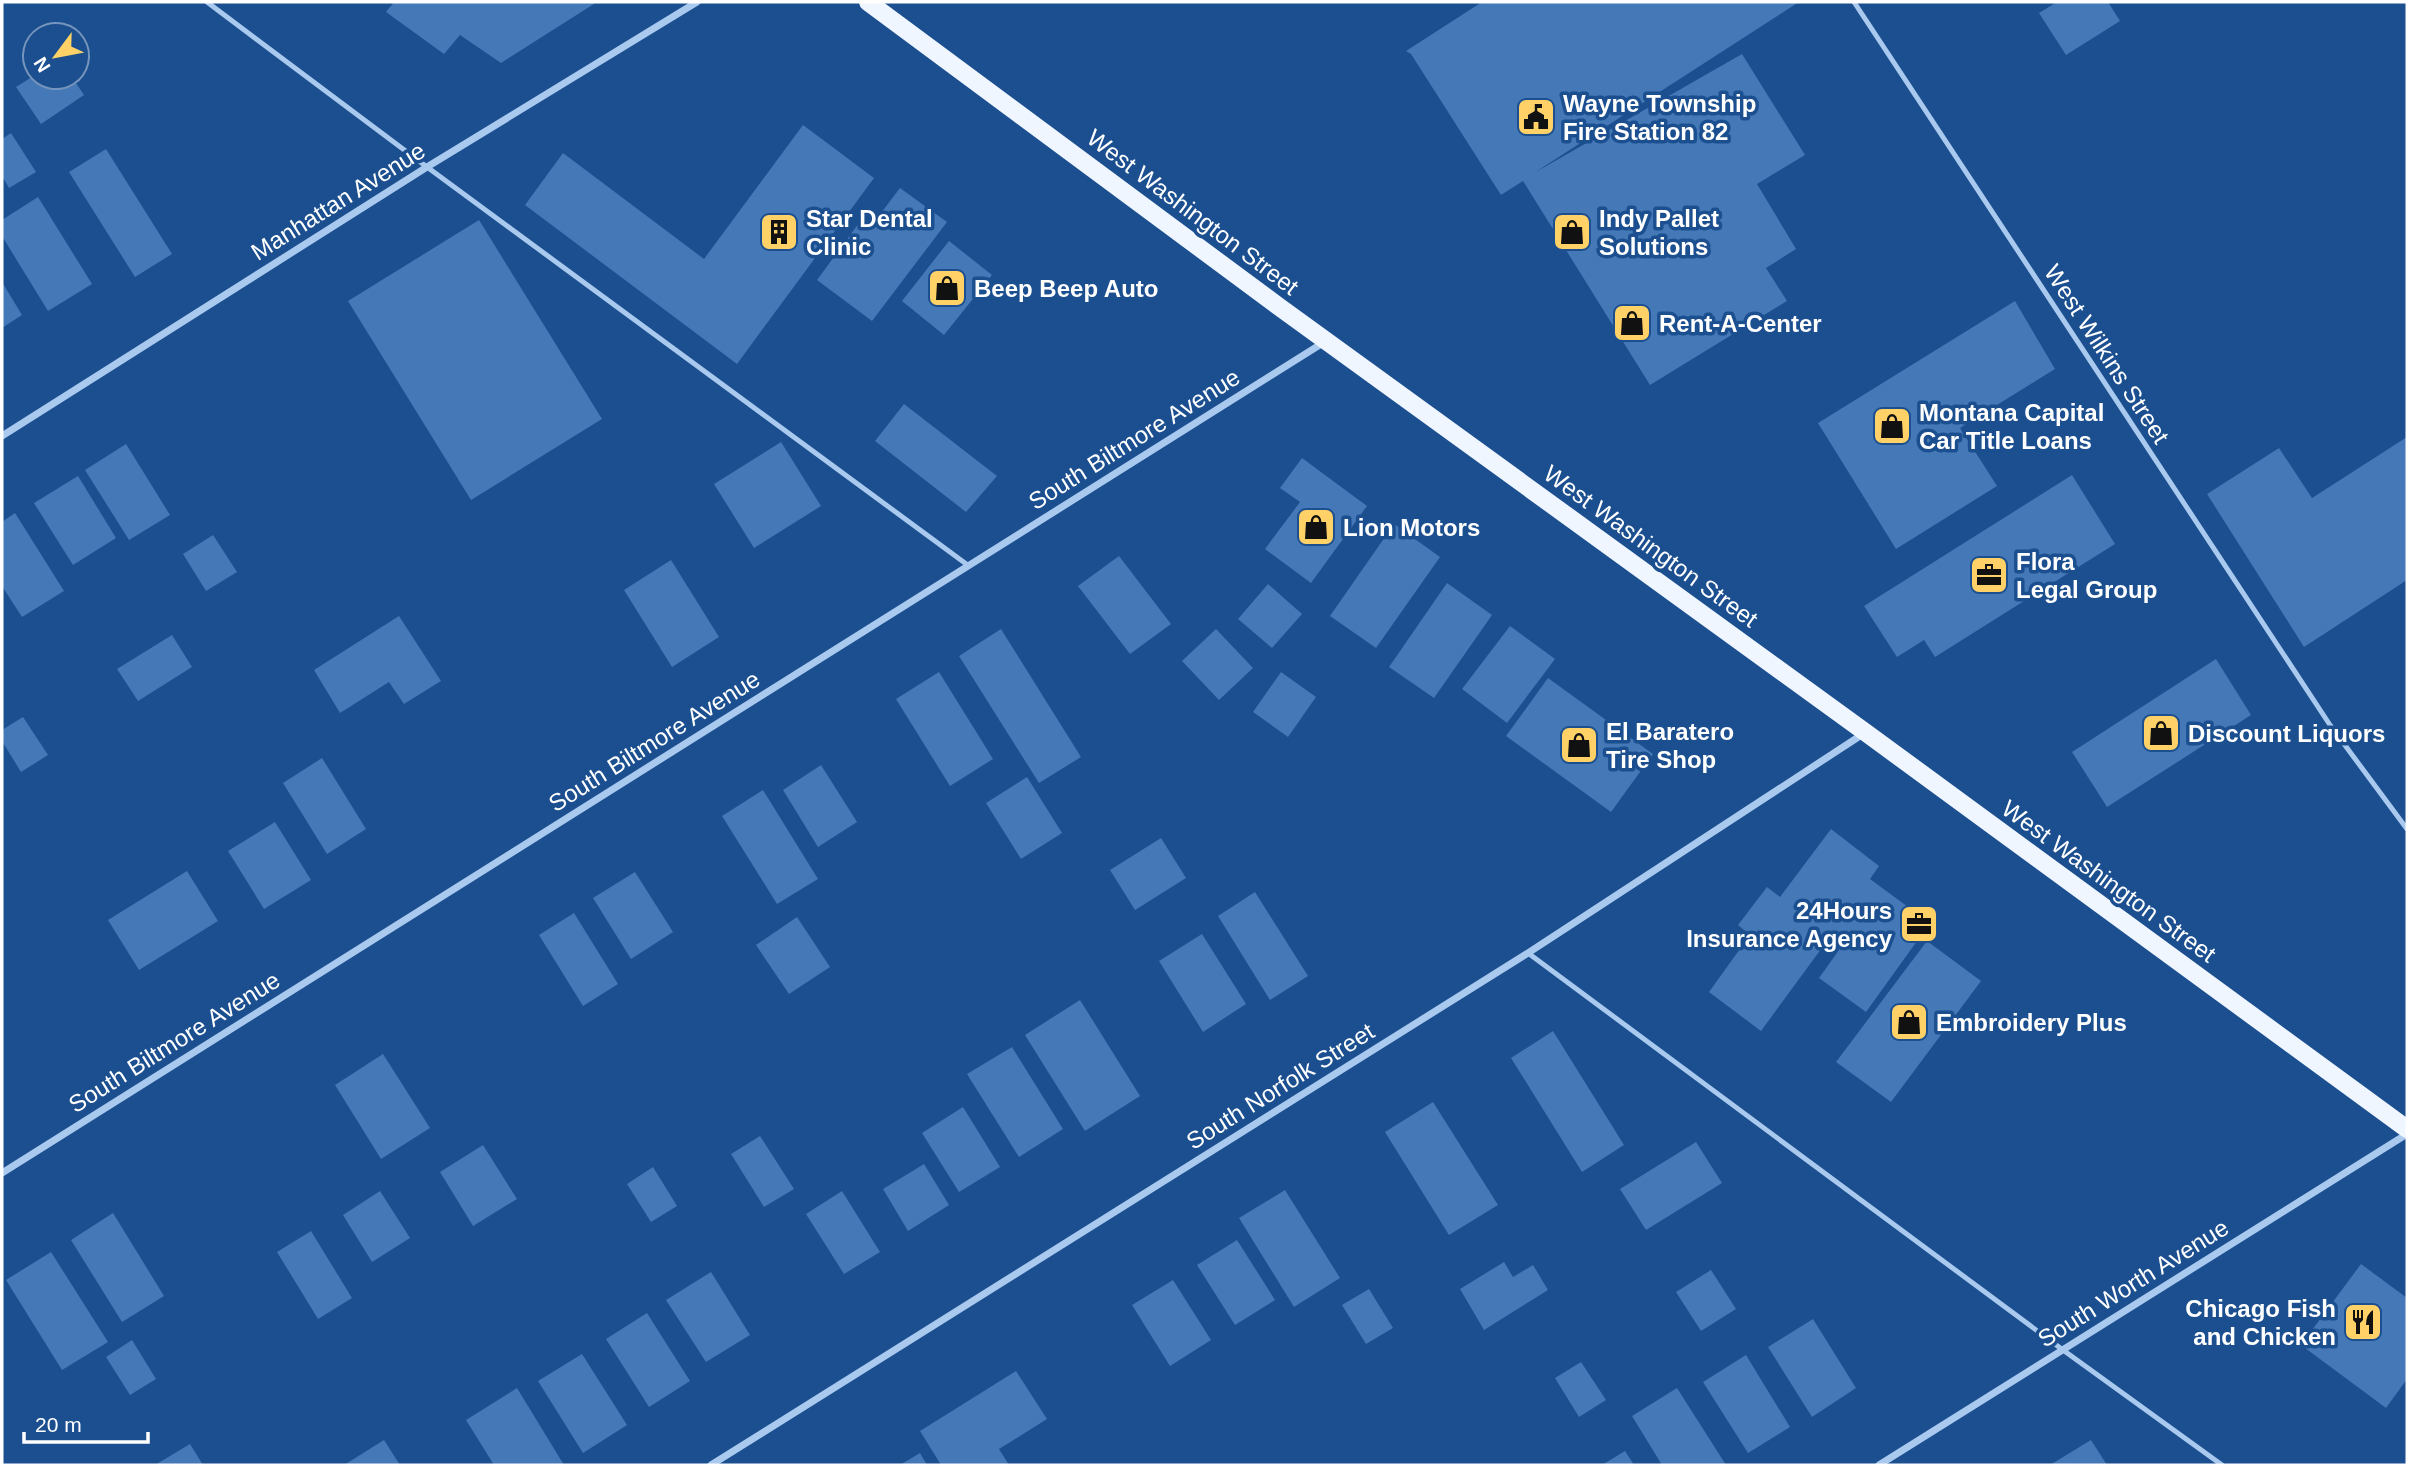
<svg xmlns="http://www.w3.org/2000/svg" width="2409" height="1467" font-family="Arial,sans-serif">
<style>
.building{fill:#4478b7}
.lines{fill:none;stroke-linecap:round;stroke-linejoin:round}
.lane{stroke:#a9c9ee;stroke-width:5}
.street{stroke:#a9c9ee;stroke-width:7}
.primary{stroke:#f0f6ff;stroke-width:18}
.labels{text-anchor:middle;dominant-baseline:central;stroke-width:7;stroke-linejoin:round;paint-order:stroke}
.poi-label{font-size:24px;font-weight:bold;fill:#fff;stroke:#1b4f8f;text-anchor:start}
.street-label{font-size:24px;fill:#fff;stroke:#1b4f8f}
</style>
<rect width="100%" height="100%" fill="#1b4f8f"/>
<g class="building">
<polygon points="394,2 597,2 501,63 460,35 444,54 386,12"/>
<polygon points="1482,2 1799,2 1534,173 1742,54 1805,155 1757,184 1796,249 1766,268 1787,301 1650,385 1523,181 1501,195 1411,54 1406,51"/>
<polygon points="2057,2 2108,2 2120,21 2066,55 2039,13"/>
<polygon points="35,75 35,77 72,77 84,95 41,124 16,87"/>
<polygon points="803,125 874,178 737,364 525,205 563,153 704,259"/>
<polygon points="11,133 36,172 9,188 2,176 2,139"/>
<polygon points="106,149 172,254 135,277 69,172"/>
<polygon points="900,188 947,222 872,321 817,280 859,223 868,230"/>
<polygon points="38,197 92,284 48,311 2,236 2,220"/>
<polygon points="479,220 602,419 471,500 348,301"/>
<polygon points="949,241 992,275 944,335 902,301"/>
<polygon points="2,282 22,315 2,328"/>
<polygon points="2015,301 2055,369 1960,428 1997,486 1896,549 1818,423"/>
<polygon points="904,404 997,476 966,512 875,441"/>
<polygon points="2407,437 2407,580 2304,647 2207,494 2279,448 2312,498"/>
<polygon points="781,442 821,506 754,548 714,484"/>
<polygon points="126,444 170,515 129,540 85,470"/>
<polygon points="1302,458 1367,506 1311,583 1265,549 1300,502 1280,488"/>
<polygon points="2072,475 2115,544 1935,657 1924,640 1897,657 1864,606"/>
<polygon points="78,476 116,538 73,565 34,503"/>
<polygon points="15,513 64,591 22,617 2,586 2,522"/>
<polygon points="1394,524 1440,557 1376,648 1330,616"/>
<polygon points="213,535 237,572 206,591 183,554"/>
<polygon points="1119,556 1171,624 1130,654 1078,586"/>
<polygon points="671,560 719,637 672,667 624,590"/>
<polygon points="1447,583 1492,615 1434,698 1389,667"/>
<polygon points="1268,584 1302,614 1272,648 1238,619"/>
<polygon points="399,616 441,681 404,704 389,682 340,713 314,670"/>
<polygon points="1510,626 1555,659 1507,723 1462,689"/>
<polygon points="1001,629 1081,757 1039,783 959,656"/>
<polygon points="1216,629 1253,668 1219,700 1182,661"/>
<polygon points="172,635 192,667 138,701 117,669"/>
<polygon points="2216,659 2251,715 2107,807 2072,752"/>
<polygon points="939,672 993,759 950,786 896,699"/>
<polygon points="1281,672 1316,697 1288,737 1253,712"/>
<polygon points="1548,678 1653,754 1611,812 1506,736"/>
<polygon points="23,717 48,755 21,772 2,741 2,730"/>
<polygon points="322,758 366,829 327,854 283,783"/>
<polygon points="821,765 857,822 818,847 783,790"/>
<polygon points="1027,777 1062,833 1021,859 986,803"/>
<polygon points="763,790 818,879 777,904 722,816"/>
<polygon points="275,822 311,880 264,909 228,851"/>
<polygon points="1831,829 1879,866 1870,879 1930,923 1866,1012 1819,978 1839,950 1827,941 1761,1031 1709,992 1750,935 1738,925 1767,887 1780,897"/>
<polygon points="1161,838 1186,878 1135,910 1110,870"/>
<polygon points="187,871 218,921 139,970 108,920"/>
<polygon points="635,872 673,932 631,959 593,898"/>
<polygon points="1255,892 1308,976 1270,1000 1218,916"/>
<polygon points="574,913 618,984 583,1006 539,935"/>
<polygon points="797,917 830,967 789,994 756,945"/>
<polygon points="1202,934 1246,1004 1203,1032 1159,961"/>
<polygon points="1927,941 1981,981 1891,1102 1836,1062"/>
<polygon points="1080,1000 1140,1096 1085,1131 1025,1035"/>
<polygon points="1553,1031 1624,1145 1582,1172 1511,1058"/>
<polygon points="1012,1047 1063,1129 1019,1157 967,1074"/>
<polygon points="383,1054 430,1128 381,1159 335,1085"/>
<polygon points="1433,1102 1498,1205 1449,1235 1385,1132"/>
<polygon points="963,1107 1000,1167 959,1192 922,1133"/>
<polygon points="760,1136 794,1189 764,1207 731,1154"/>
<polygon points="1696,1142 1722,1183 1646,1230 1620,1189"/>
<polygon points="483,1145 517,1199 473,1226 440,1172"/>
<polygon points="924,1164 949,1205 908,1231 883,1189"/>
<polygon points="653,1167 677,1206 651,1222 627,1184"/>
<polygon points="1285,1190 1340,1278 1294,1307 1239,1218"/>
<polygon points="380,1191 410,1238 372,1262 343,1215"/>
<polygon points="842,1191 880,1252 844,1274 806,1214"/>
<polygon points="113,1213 164,1296 122,1322 71,1240"/>
<polygon points="311,1231 352,1298 318,1319 277,1252"/>
<polygon points="1237,1240 1275,1300 1235,1325 1197,1265"/>
<polygon points="51,1252 108,1342 62,1370 6,1280"/>
<polygon points="1504,1262 1513,1277 1533,1265 1548,1290 1484,1330 1460,1289"/>
<polygon points="2361,1264 2407,1298 2407,1379 2386,1408 2301,1345"/>
<polygon points="1711,1270 1736,1309 1701,1331 1676,1292"/>
<polygon points="711,1272 750,1335 706,1362 666,1300"/>
<polygon points="1173,1280 1211,1340 1170,1366 1132,1305"/>
<polygon points="1369,1289 1393,1328 1366,1344 1342,1305"/>
<polygon points="647,1313 690,1381 649,1407 606,1339"/>
<polygon points="1813,1319 1856,1388 1812,1417 1768,1347"/>
<polygon points="132,1340 156,1379 130,1395 106,1357"/>
<polygon points="582,1354 627,1425 583,1453 538,1381"/>
<polygon points="1746,1355 1790,1427 1748,1453 1703,1382"/>
<polygon points="1581,1362 1606,1400 1579,1417 1555,1378"/>
<polygon points="1016,1371 1047,1419 999,1449 1009,1465 941,1465 920,1431"/>
<polygon points="517,1388 564,1465 494,1465 466,1420"/>
<polygon points="1677,1388 1726,1465 1662,1465 1632,1416"/>
<polygon points="384,1440 400,1465 344,1465"/>
<polygon points="2091,1440 2107,1465 2050,1465"/>
<polygon points="190,1444 203,1465 155,1465"/>
<polygon points="1625,1451 1634,1465 1602,1465"/>
<polygon points="920,1453 927,1465 900,1465"/>
</g>
<g class="lines">
<g class="lane">
<polyline points="207,2 427,167 969,566"/>
<polyline points="1854,2 2330,725 2407,829"/>
<polyline points="1528,953 2063,1350 2222,1465"/>
</g>
<g class="street">
<polyline points="2,436 427,167 697,2"/>
<polyline points="2,1173 1326,341"/>
<polyline points="711,1465 1528,953 1863,734"/>
<polyline points="1879,1465 2407,1134"/>
</g>
<polyline class="primary" points="868,2 1278,306 1865,732 2407,1129"/>
</g>
<defs>
<symbol id="civic-square" viewBox="-11 -11 22 22"><rect x="-9" y="-9" width="18" height="18" rx="4" fill="#ffd166" stroke="#1b4f8f"/><path d="M-.6-6.5H3V-4.5H.6V-3L4-1V1h2V6H-6V1h2V-1L-.6-3ZM-1.2 2.5V6h2.4V2.5Z" fill="#111"/></symbol>
<symbol id="building-square" viewBox="-11 -11 22 22"><rect x="-9" y="-9" width="18" height="18" rx="4" fill="#ffd166" stroke="#1b4f8f"/><path d="M-4-6H4V6H1V3H-1V6H-4ZM-2.5-4.3h1.7v1.8h-1.7ZM.8-4.3h1.7v1.8H.8ZM-2.5-1h1.7V.8h-1.7ZM.8-1h1.7V.8H.8Z" fill="#111"/></symbol>
<symbol id="shop-square" viewBox="-11 -11 22 22"><rect x="-9" y="-9" width="18" height="18" rx="4" fill="#ffd166" stroke="#1b4f8f"/><path d="M-5-2.5h2.3a2.7 3.5 0 0 1 5.4 0H5L5.5 6h-11ZM-1.5-2.5h3a1.5 2.3 0 0 0-3 0Z" fill="#111"/></symbol>
<symbol id="office-square" viewBox="-11 -11 22 22"><rect x="-9" y="-9" width="18" height="18" rx="4" fill="#ffd166" stroke="#1b4f8f"/><path d="M-6-3h4V-5.5h4V-3h4V5H-6ZM-1-4.5V-3h2v-1.5ZM-6 0V1H6V0Z" fill="#111"/></symbol>
<symbol id="restaurant-square" viewBox="-11 -11 22 22"><rect x="-9" y="-9" width="18" height="18" rx="4" fill="#ffd166" stroke="#1b4f8f"/><path d="M-5-6h1v4h1v-4h1v4h1v-4h1v5L-1.5 .5V6h-2V.5L-5-1ZM5-6V6H3V1.5H1.5Q1.5-4 5-6Z" fill="#111"/></symbol>
</defs>
<g fill-rule="evenodd">
<use href="#civic-square" x="1514" y="95" width="44" height="44"/>
<use href="#building-square" x="757" y="210" width="44" height="44"/>
<use href="#shop-square" x="1550" y="210" width="44" height="44"/>
<use href="#shop-square" x="925" y="266" width="44" height="44"/>
<use href="#shop-square" x="1610" y="301" width="44" height="44"/>
<use href="#shop-square" x="1870" y="404" width="44" height="44"/>
<use href="#shop-square" x="1294" y="505" width="44" height="44"/>
<use href="#office-square" x="1967" y="553" width="44" height="44"/>
<use href="#shop-square" x="2139" y="711" width="44" height="44"/>
<use href="#shop-square" x="1557" y="723" width="44" height="44"/>
<use href="#office-square" x="1897" y="902" width="44" height="44"/>
<use href="#shop-square" x="1887" y="1000" width="44" height="44"/>
<use href="#restaurant-square" x="2341" y="1300" width="44" height="44"/>
</g>
<g class="labels">
<g class="poi-label">
<text x="1563" y="103">Wayne Township<tspan x="1563" dy="28">Fire Station 82</tspan></text>
<text x="806" y="218">Star Dental<tspan x="806" dy="28">Clinic</tspan></text>
<text x="1599" y="218">Indy Pallet<tspan x="1599" dy="28">Solutions</tspan></text>
<text x="974" y="288">Beep Beep Auto</text>
<text x="1659" y="323">Rent-A-Center</text>
<text x="1919" y="412">Montana Capital<tspan x="1919" dy="28">Car Title Loans</tspan></text>
<text x="1343" y="527">Lion Motors</text>
<text x="2016" y="561">Flora<tspan x="2016" dy="28">Legal Group</tspan></text>
<text x="1606" y="731">El Baratero<tspan x="1606" dy="28">Tire Shop</tspan></text>
<text x="2188" y="733">Discount Liquors</text>
<text x="1892" y="910" text-anchor="end">24Hours<tspan x="1892" dy="28">Insurance Agency</tspan></text>
<text x="1936" y="1022">Embroidery Plus</text>
<text x="2336" y="1308" text-anchor="end">Chicago Fish<tspan x="2336" dy="28">and Chicken</tspan></text>
</g>
<g class="street-label">
<text transform="translate(338 201) rotate(-32)">Manhattan Avenue</text>
<text transform="translate(1193 212) rotate(37)">West Washington Street</text>
<text transform="translate(2107 354) rotate(57)">West Wilkins Street</text>
<text transform="translate(1134 439) rotate(-32)">South Biltmore Avenue</text>
<text transform="translate(1651 546) rotate(36)">West Washington Street</text>
<text transform="translate(654 741) rotate(-32)">South Biltmore Avenue</text>
<text transform="translate(2109 881) rotate(36)">West Washington Street</text>
<text transform="translate(174 1042) rotate(-32)">South Biltmore Avenue</text>
<text transform="translate(1280 1086) rotate(-32)">South Norfolk Street</text>
<text transform="translate(2133 1283) rotate(-32)">South Worth Avenue</text>
</g>
</g>
<rect width="2409" height="1467" fill="none" stroke="#ffffff" stroke-width="7"/>
<g transform="translate(56 56) rotate(238)"><circle r="33" fill="#1b4f8f" stroke="#7695bc" stroke-width="2"/>
<path d="M0-5L12 26L0 18L-12 26Z" fill="#ffd166"/>
<text y="-10" font-size="19" font-weight="bold" text-anchor="middle" fill="#ffffff">N</text>
</g>
<path d="M24 1432v10h124v-10" fill="none" stroke="#ffffff" stroke-width="3.5"/>
<text x="35" y="1432" font-size="21" fill="#ffffff" stroke="#1b4f8f" stroke-width="5" paint-order="stroke">20 m</text>
</svg>
